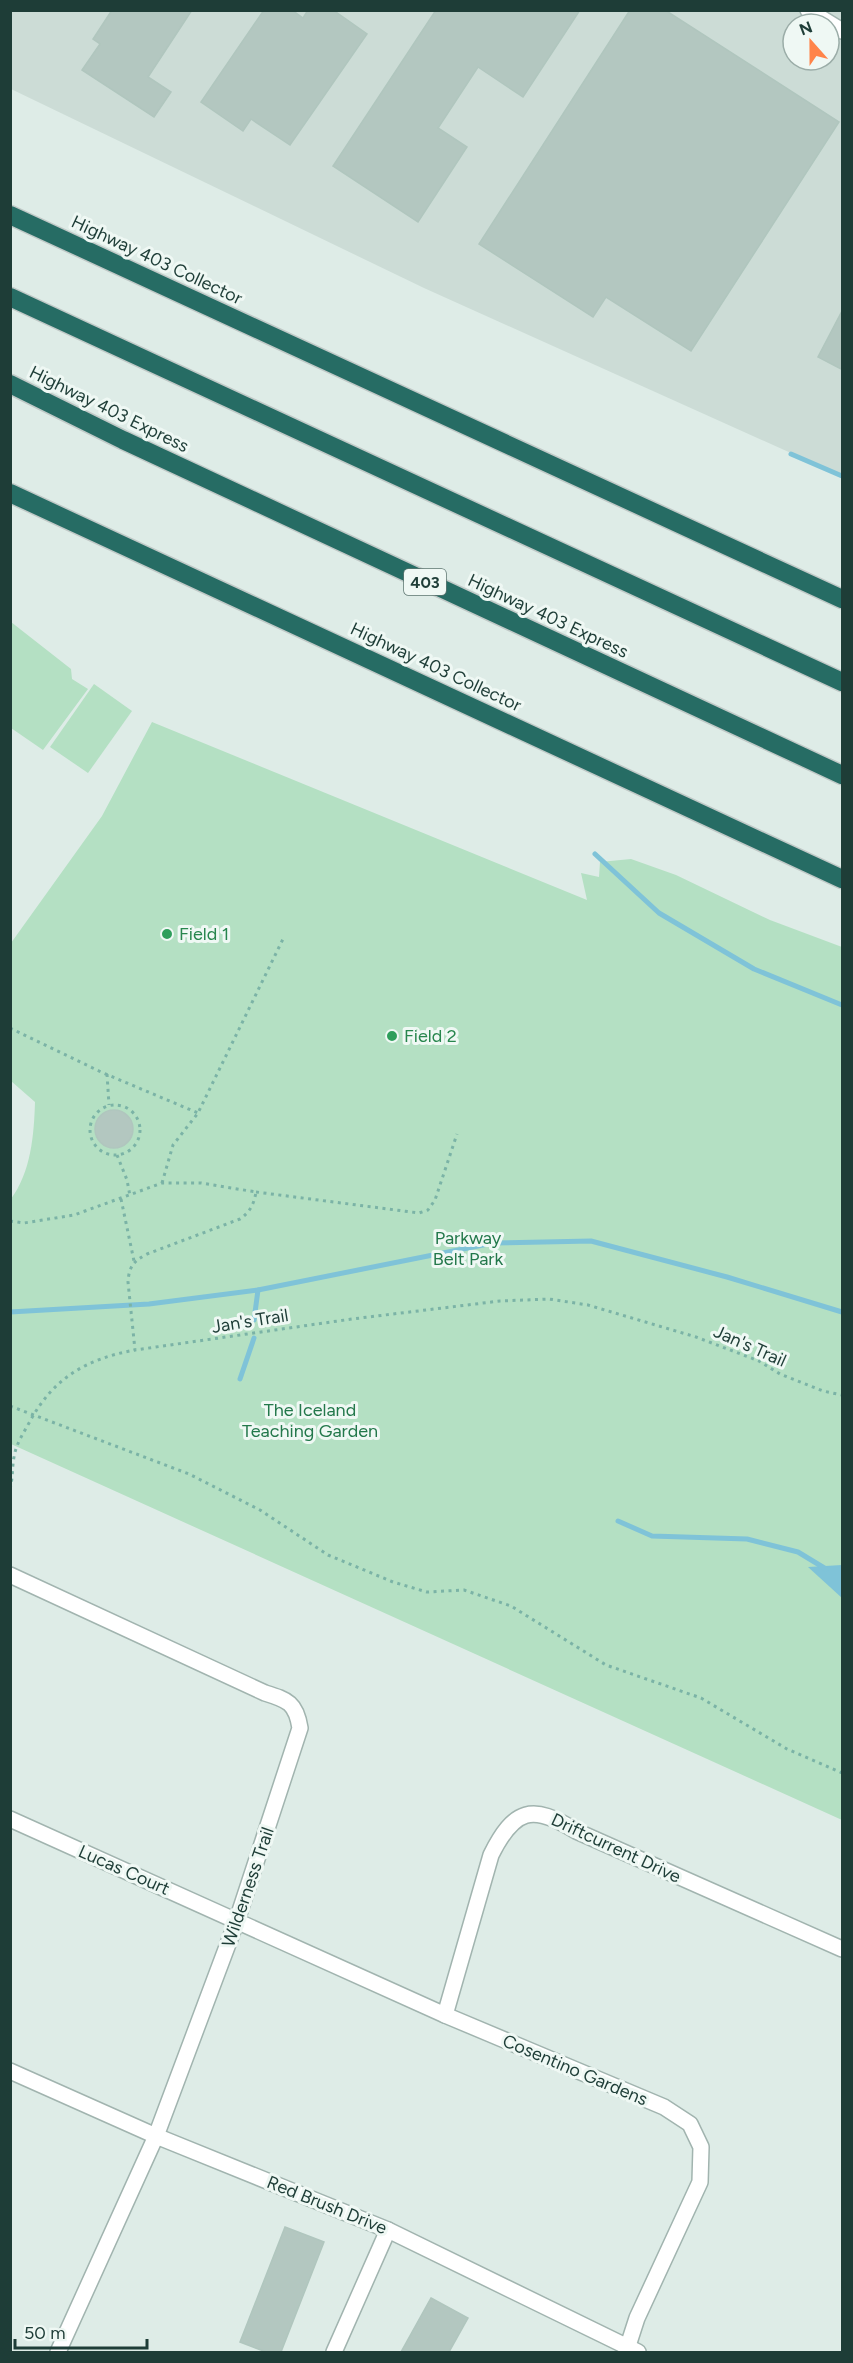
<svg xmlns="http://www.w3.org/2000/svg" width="853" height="2363" font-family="Figtree,sans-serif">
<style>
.built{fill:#ccdcd6;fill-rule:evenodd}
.green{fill:#b4e0c3}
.water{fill:#7fc3d8}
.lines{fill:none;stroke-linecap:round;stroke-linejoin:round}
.stream{stroke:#7fc3d8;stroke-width:5}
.building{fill:#b3c7c0;stroke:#b0c6be;stroke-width:1.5}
.street-casing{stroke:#a1b4af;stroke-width:18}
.highway-casing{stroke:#c0c9c7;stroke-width:21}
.path{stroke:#7bb3a6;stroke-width:3;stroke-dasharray:3 4.5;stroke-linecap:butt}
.street{stroke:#fff;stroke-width:15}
.highway{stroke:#266c64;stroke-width:18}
.leisure-dot{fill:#2e9e5b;stroke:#eff8f4;stroke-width:2}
.labels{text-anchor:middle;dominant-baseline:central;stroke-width:6;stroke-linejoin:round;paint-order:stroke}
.shield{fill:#eff8f4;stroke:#5d7570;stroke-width:1.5}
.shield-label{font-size:16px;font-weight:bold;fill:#1e3d37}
.street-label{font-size:18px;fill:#1e3d37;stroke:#eff8f4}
.leisure-label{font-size:18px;fill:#27864d;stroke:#eff8f4;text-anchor:start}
.park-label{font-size:18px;fill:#23784b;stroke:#eff8f4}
</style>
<rect width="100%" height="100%" fill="#deece7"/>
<path class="built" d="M10,11H842V476L424,288L11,89ZM793,24H829V60H793Z"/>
<g class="green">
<polygon points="11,622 71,669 72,679 88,689 43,750 11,728"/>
<polygon points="94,684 132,711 88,773 50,747"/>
<path d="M152,722L587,900L581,873L599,877L600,862L631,859L676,875L770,920L842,947V1820L11,1444V1199C31,1172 34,1135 35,1102L11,1081V943L102,816Z"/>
</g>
<polygon class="water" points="842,1565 842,1598 808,1567"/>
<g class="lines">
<g class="stream">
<polyline points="791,454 842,476"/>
<polyline points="595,854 659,913 754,969 842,1005"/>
<polyline points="10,1312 149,1304 258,1290 493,1243 591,1241 727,1277 842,1312"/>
<polyline points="254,1320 258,1290"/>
<polyline points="240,1379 254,1338"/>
<polyline points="618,1521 652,1536 747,1539 798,1552 826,1569"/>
</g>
</g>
<g class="building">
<polygon points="112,10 192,10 148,77 171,92 154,117 82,70 100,44 93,39"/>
<polygon points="264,10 292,10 303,18 308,10 333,10 367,34 290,145 251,119 243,131 201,102"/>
<polygon points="436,10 580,10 523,97 478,67 438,128 467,147 418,222 333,166"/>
<polygon points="630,10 665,10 839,122 691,351 606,297 593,317 479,244"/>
<polygon points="843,309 843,370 818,357"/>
<circle cx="114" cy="1129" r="19"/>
<polygon points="285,2227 324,2242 281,2352 266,2352 240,2342"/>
<polygon points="431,2298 468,2318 449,2352 401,2352"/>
</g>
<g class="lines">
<defs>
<g id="street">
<polyline points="808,10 842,31"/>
<path d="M10,1575L265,1693C288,1700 296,1703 300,1728L237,1920L156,2136L58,2352"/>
<polyline points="10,1819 445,2015 664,2107 690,2124 701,2147 700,2182 637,2318 626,2352"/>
<path d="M445,2015L491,1855C514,1809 532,1803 576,1831L842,1949"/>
<polyline points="10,2071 156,2136 388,2230 638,2352"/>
<polyline points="334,2352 388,2230"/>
</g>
<g id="highway">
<polyline points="10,215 842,599"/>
<polyline points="10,297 842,682"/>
<polyline points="10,384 123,440 842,775"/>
<polyline points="10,493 842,879"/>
</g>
</defs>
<use href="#street" class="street-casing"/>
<use href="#highway" class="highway-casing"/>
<g class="path">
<polyline points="10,1028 101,1072 198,1113"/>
<polyline points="107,1074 109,1105"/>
<circle cx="115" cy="1130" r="25"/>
<polyline points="117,1155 127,1180 130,1196"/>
<polyline points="162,1183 173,1145 198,1113 284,937"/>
<polyline points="256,1192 419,1213 428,1210 435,1200 457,1134"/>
<polyline points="121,1199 134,1261"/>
<path d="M10,1221L24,1223L74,1215L162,1183H201L256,1192C254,1204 250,1212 240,1219L147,1254C134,1261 129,1266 128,1282L135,1350L352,1319L500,1301L549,1299L588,1305L696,1337L759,1361L780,1374L823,1391L842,1395"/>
<polyline points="10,1406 189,1474 260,1510 328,1555 393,1582 427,1592 464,1590 511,1606 606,1665 701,1698 787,1749 842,1773"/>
<path d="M10,1489C13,1478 12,1467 14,1457C16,1444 23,1434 29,1423C53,1378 86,1359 135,1350"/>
</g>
<use href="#street" class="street"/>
<use href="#highway" class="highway"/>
</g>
<g class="leisure-dot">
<circle cx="167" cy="934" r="6"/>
<circle cx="392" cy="1036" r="6"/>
</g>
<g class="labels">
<rect class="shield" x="404" y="569" width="42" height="26" rx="4.5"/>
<g class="shield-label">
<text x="425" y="582">403</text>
</g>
<g class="street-label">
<text transform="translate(157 260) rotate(25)">Highway 403 Collector</text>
<text transform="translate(109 409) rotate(26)">Highway 403 Express</text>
<text transform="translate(548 616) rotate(25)">Highway 403 Express</text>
<text transform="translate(436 667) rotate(25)">Highway 403 Collector</text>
<text transform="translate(250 1321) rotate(-9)">Jan's Trail</text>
<text transform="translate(750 1346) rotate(24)">Jan's Trail</text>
<text transform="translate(616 1848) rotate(25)">Driftcurrent Drive</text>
<text transform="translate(124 1870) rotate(24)">Lucas Court</text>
<text transform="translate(248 1887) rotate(-71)">Wilderness Trail</text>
<text transform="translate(575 2070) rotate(23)">Cosentino Gardens</text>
<text transform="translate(327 2205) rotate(22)">Red Brush Drive</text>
</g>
<g class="leisure-label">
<text x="179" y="934">Field 1</text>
<text x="404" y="1036">Field 2</text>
</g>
<g class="park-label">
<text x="468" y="1238">Parkway<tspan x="468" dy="21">Belt Park</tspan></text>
<text x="310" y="1410">The Iceland<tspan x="310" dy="21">Teaching Garden</tspan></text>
</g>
</g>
<rect width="853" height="2363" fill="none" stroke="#1e3d37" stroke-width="24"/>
<g transform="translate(811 42) rotate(339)"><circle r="28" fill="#eff8f4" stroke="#9bada8" stroke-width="1.5"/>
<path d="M0-4.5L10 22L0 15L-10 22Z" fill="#ff8449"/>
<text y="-9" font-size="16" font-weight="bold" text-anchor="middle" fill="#1e3d37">N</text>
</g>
<path d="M15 2339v9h132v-9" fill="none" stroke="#1e3d37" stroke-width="3"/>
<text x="24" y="2339" font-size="18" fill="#1e3d37" stroke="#eff8f4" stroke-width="4.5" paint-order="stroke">50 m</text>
</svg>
